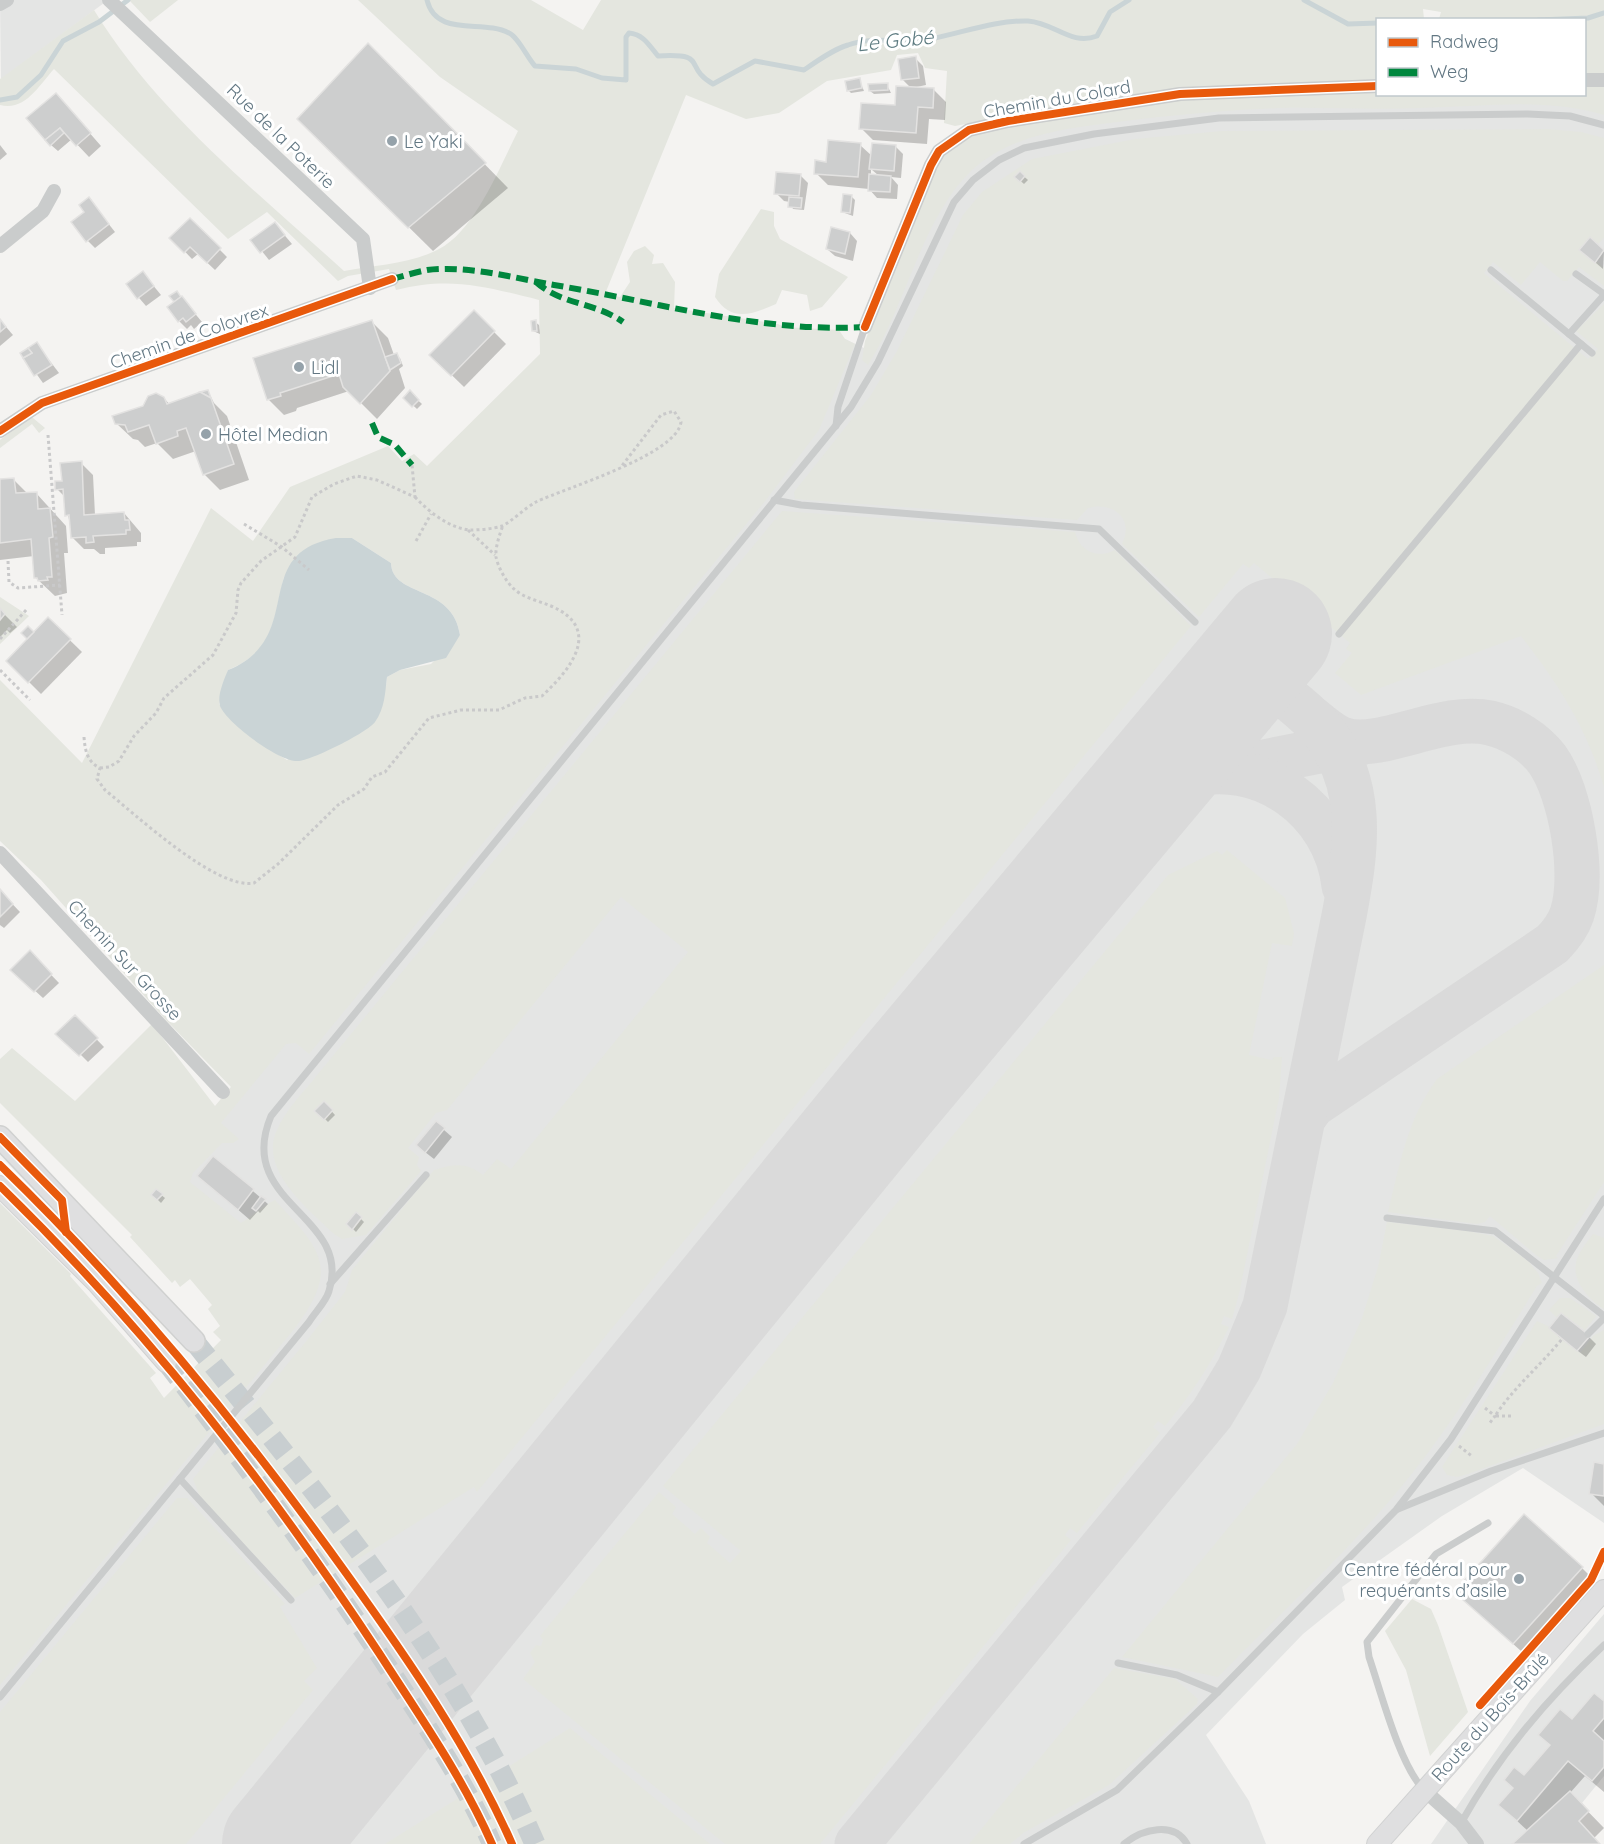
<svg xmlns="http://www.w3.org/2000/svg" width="1604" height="1844" font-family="Quicksand,sans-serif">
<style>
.built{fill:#e4e5e4}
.green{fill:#e4e6df;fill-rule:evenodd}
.water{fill:#cad4d6}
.shadow{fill:#0003;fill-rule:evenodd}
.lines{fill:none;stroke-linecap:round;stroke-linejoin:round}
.stream{stroke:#cad4d6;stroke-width:5}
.taxiway{stroke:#dadada;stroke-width:45}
.runway{stroke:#dadada;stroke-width:112}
.building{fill:#cdcece;stroke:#e3e2e1;stroke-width:1.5}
.secondary-tunnel{stroke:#c8ced0;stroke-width:20;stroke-dasharray:20 10;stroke-linecap:butt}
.primary-tunnel{stroke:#c8ced0;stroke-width:21;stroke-dasharray:21 10;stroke-linecap:butt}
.secondary-casing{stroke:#d0d1d1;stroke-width:22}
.primary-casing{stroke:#d0d1d0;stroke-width:24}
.path{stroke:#c9c9ca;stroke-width:3;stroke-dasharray:3 3;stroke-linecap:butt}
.lane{stroke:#cacccc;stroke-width:7}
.street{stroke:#cacccc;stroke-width:14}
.secondary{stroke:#dfdfe0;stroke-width:20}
.primary{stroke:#dfdfe0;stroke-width:21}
.quiet{stroke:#00873e;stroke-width:6;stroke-dasharray:12 6;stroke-linecap:butt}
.cycleway-casing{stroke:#fff;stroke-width:11}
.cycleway{stroke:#e8590c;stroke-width:8}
.poi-dot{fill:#95a2aa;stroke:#fff;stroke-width:2}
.labels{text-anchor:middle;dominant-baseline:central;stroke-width:6;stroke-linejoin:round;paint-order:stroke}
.street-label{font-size:18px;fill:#627783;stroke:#fff}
.poi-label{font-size:18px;fill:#627783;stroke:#fff;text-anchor:start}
.water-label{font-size:20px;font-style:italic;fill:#5d7b81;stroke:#fff}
</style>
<rect width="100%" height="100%" fill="#f4f3f1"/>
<g class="built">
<polygon points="0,0 108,0 1,79"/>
<polygon points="1604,92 1604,1523 1523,1468 1442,1516 1342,1587 1345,1600 1303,1634 1206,1735 1249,1801 1266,1844 0,1844 0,1593 252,1309 141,1197 845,339 864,348 952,162 993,134 1146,109"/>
<polygon points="1604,1614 1604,1776 1582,1803 1589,1811 1579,1821 1600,1844 1431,1844 1530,1701"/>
</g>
<g class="green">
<polygon points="129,0 178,0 150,22"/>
<path d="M358,0H531L583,30L601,0H1604V73L1585,74L1584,20L1439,19L1441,12L1423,9L1424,19L1378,20L1377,81L1159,91L1076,103L955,126L944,123L947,71L925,68L918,53L897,55L891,70L827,81L779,113L746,119L686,95L605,294L620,297L630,282L627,262L634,251L645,246L654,255L652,264L663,263L675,282L674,308L778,324L784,327L839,330L845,339L855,344L819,430L766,500L309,1054L296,1043L286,1044L221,1123L239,1139L233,1143H222L193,1173L190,1182L241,1223C253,1216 264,1205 275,1200C320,1249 341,1267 295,1328L0,1685V1203L71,1274L70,1276L156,1373L150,1378L164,1398L221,1340L213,1332L220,1326L208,1309L212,1305L190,1279L180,1287L175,1280L172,1283L130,1237L132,1235L0,1103V1059L12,1048L75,1101L152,1024L215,1106L231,1087L164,1018L41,880L0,841V680L82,763L211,508L253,541L290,487L388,446L402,461L414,454L427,466L540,354L539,300C486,287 451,276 396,290L389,269L348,276L338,281L267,212L228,239L54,69C40,84 25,112 0,105V79L94,10C157,113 256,191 344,271C375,265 411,264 439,249C475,231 500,166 518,131L440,77ZM352,538L391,563C392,598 453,584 460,635L431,664L400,670L387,677L386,686L287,760L251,737L219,704L228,670C275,651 273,620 284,577Z"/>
<path d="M1585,85H1604V115C1544,97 1481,107 1419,108C1372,110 1326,107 1279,108C1227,110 1176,115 1125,121C1072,128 1014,132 972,170C922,217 906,306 868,365L862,360L865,341L939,162L944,153L976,132L1180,98L1377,90L1378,94H1584Z"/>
<path d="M1548,129L1581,132L1604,138V238L1598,244L1596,261L1604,268V286L1579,267L1567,281H1563L1540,262L1521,285L1493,262L1484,273L1588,359L1598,349L1576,331L1604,304V787C1586,726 1559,685 1521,636L1361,695L1335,673L1352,653L1346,649L1350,643L1254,563L1249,568L1243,564L1199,617L1122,544C1135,518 1112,501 1088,508L1077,520L795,499L794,492L871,395L897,351L963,215L982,192L1032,159L1135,139L1222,131Z"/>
<path d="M761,209L774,212V226L780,239L848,277L822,307L810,311L807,295L782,290L776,304C752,314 732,323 715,297L719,274Z"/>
<polygon points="29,418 33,418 45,428 39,433 32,424 0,448 0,440"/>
<path d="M782,511L1075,532C1080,552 1098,559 1115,550L1191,626L477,1492L474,1487L295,1598L200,1497L193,1479L308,1339L345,1292L352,1270L434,1170C455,1164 466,1162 483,1175L497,1159L511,1169L688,952L621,897L447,1110L436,1113L408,1148L419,1157L417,1165L421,1171L366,1235L342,1239L334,1234C309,1210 258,1170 277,1130C286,1109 304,1092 318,1074Z"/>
<polygon points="0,597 29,616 0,644 0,620 5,614 0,608"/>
<path d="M1227,850L1285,898L1294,933L1292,946L1272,943L1249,1055L1272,1060L1274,1057H1282L1279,1098L1239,1294L1232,1319L1224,1316L1221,1324L1229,1327C1211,1364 1191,1395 1165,1426L1158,1421L1153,1427L1160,1433L1077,1533L1070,1528L1065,1535L1071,1540L820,1844H725L523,1679L535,1662L530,1653L536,1645L541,1646L543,1640L540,1636L659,1492L676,1507L672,1514L695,1534L701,1528L710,1537L707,1543L730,1563L741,1551L663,1486L1168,875L1217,851L1222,855Z"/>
<path d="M1604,965V1182L1556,1256L1558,1258L1544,1260L1536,1255L1490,1216L1485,1222L1477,1224L1388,1212C1400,1164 1407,1120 1437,1079Z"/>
<path d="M1387,1222L1467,1231L1493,1236L1528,1261L1538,1273L1542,1283L1537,1286C1497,1350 1458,1416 1410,1476C1353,1548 1282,1611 1218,1677L1122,1657L1297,1444L1333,1383L1362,1318L1378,1267Z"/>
<path d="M1593,1234L1604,1238V1309C1590,1301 1572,1281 1576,1263C1578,1253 1587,1242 1593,1234Z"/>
<polygon points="1560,1298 1570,1298 1596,1316 1585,1330 1561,1313 1557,1318 1549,1310"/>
<polygon points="1537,1321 1550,1327 1580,1353 1593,1336 1604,1330 1604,1424 1468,1474 1457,1477 1447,1475 1442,1467"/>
<polygon points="177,1498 187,1498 285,1604 280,1607 317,1668 304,1681 313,1690 186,1844 0,1844 0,1712"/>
<polygon points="1412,1599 1431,1609 1438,1625 1468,1712 1430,1756 1406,1670 1385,1631"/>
<polygon points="1114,1668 1175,1679 1198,1699 1197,1704 1109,1785 1023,1833 1010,1844 969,1844"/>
<polygon points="570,1728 710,1844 385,1844"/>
</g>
<path class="water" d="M336,538H352L391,563C392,598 453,584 460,635L446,658L400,670L387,677C385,693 385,708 375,722C368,732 311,761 298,761C279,762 227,723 220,706C217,695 224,680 228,670C309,637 247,553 336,538Z"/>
<g class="shadow">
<polygon points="368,45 508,188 433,251 299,119"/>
<polygon points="915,58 923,66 926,85 912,88 934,90 946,102 945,120 929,119 927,144 873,140 861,128 896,106 911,88 902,79"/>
<polygon points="859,79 864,91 851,93 848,90"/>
<polygon points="887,85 891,93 874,94 870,91"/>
<polygon points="67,107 101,146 89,157 72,139 58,151 51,145"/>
<polygon points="0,145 7,154 0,160"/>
<path d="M860,145L872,156L895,146L903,154L901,178L891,177L898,185L897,199L877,198L869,189L828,185L816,173L828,163ZM871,169L879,176L871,175Z"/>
<polygon points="1020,173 1028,180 1024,184 1016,177"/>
<polygon points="800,175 808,183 804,210 793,209 790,202 784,201 776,193"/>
<polygon points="851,196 855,200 853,216 842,212"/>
<polygon points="89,199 115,232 95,248 88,241 86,212"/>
<polygon points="190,220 227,257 215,270 198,254 192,259 172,238"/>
<polygon points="275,224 292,244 269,260 253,240"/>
<polygon points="850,233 857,241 853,261 835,256 827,249"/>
<polygon points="1590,239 1604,252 1603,269 1589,257"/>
<polygon points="143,273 161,295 146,306 128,285"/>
<polygon points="182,298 202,322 194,329 191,325 187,329 179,321"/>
<polygon points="474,312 506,344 464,387 431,355"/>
<polygon points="0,320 13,335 0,346"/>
<polygon points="372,322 388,338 394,355 400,358 403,366 399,369 405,388 377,419 349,391 297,408 296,411 284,415 268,399"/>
<polygon points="535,322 539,325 540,334 533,331"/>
<polygon points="37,344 59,373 43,383 25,358"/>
<polygon points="208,391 214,403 227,416 249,480 220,490 204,474 196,451 173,459 157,443 145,447 138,440 133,439 116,423 164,398 170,405"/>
<polygon points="410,393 422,404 417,409 405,398"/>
<polygon points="81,463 93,475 95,515 124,513 141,533 141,542 137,542 137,546 105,548 105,554 100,554 94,549 84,549 72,537 65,497 57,489"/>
<polygon points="14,480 28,494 36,493 66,526 68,553 64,553 67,593 55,596 35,577 34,556 0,560 0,481"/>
<polygon points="0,610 17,627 10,633 7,630 0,637"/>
<polygon points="48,619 82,652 41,694 8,661"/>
<polygon points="0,891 20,912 4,928 0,925"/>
<polygon points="30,953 59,983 43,998 20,977"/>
<polygon points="75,1017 104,1047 88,1062 73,1047"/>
<polygon points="324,1103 335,1115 328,1122 317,1111"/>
<polygon points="436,1123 452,1137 434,1159 425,1152"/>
<polygon points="214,1158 268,1204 260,1213 258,1211 250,1220 199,1176"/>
<polygon points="156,1191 165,1198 161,1203 153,1195"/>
<polygon points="356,1214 364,1222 356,1232 348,1224"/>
<polygon points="1558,1336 1589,1337 1596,1344 1586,1357"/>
<polygon points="1604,1465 1604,1506 1591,1493"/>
<polygon points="1582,1568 1598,1584 1530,1659 1473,1608"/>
<polygon points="1604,1703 1604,1792 1585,1776 1570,1793 1604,1828 1594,1838 1600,1844 1514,1844 1528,1831 1500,1805 1572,1721"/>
</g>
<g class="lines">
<g class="stream">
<path d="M427,0C436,38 483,19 509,33C518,37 527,57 535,66L576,69L602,78L626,80V37L629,33C643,34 649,45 658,56C710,53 682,66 713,84L755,61L804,70C817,61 832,50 848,45C873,36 903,43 930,39C962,33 995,20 1028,21C1055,23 1071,46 1097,36L1110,12L1129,0"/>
<polyline points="1304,0 1348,24 1378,23"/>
<polyline points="1538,20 1588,18 1604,13"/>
<polyline points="0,100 17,97 41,75 63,41 99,22 128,0"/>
</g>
<g class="taxiway">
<polyline points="1228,769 1360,743"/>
<path d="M1127,812C1145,798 1162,784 1185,777C1260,754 1336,810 1344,886"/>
<path d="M1304,1117L1313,1105L1552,944C1561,935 1568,926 1572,914C1585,875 1571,792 1547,759C1534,742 1512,728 1490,723C1442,712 1380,753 1342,739C1331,735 1322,726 1312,719"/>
<path d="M857,1844L1212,1414L1239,1369L1265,1306L1344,916C1357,848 1367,779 1316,723C1296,702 1270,685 1248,667"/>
</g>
<polyline class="runway" points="278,1844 886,1099 1276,634"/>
</g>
<g class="building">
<polygon points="368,43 486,163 408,228 297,119"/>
<polygon points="916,56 919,78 901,80 898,59"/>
<polygon points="860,78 862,88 847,91 845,81"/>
<polygon points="888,83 888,90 869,91 868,84"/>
<polygon points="896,86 934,88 933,108 918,107 916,133 859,129 861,103 895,105"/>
<polygon points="56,93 91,133 76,146 60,128 45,140 26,118"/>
<polygon points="60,128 64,133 50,146 45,140"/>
<polygon points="828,140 861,143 858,177 814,174 815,160 826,162"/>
<polygon points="872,143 896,145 894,171 869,169"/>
<polygon points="1020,171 1025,176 1020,182 1014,177"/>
<polygon points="776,172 801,174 799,196 774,194"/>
<polygon points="869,174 891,176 890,192 868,191"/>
<polygon points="843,194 852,195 850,213 841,212"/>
<polygon points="89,197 109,224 86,242 71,222 84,212 79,205"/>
<polygon points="789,197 802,198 801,208 788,207"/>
<polygon points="190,218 221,248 207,263 190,247 184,253 169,238"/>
<polygon points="275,222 285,235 260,253 250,240"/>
<polygon points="831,227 850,232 845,254 826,249"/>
<polygon points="1590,237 1604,250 1595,263 1579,250"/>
<polygon points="143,271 154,286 137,299 126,284"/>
<polygon points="177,291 181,297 174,302 169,296"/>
<polygon points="182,296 196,314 186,322 183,318 178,322 167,307"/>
<polygon points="474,310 495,331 451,376 429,355"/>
<polygon points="0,319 6,327 0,332"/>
<polygon points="372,320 390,371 360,404 343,387 339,374 280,393 281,396 267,400 253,358"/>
<polygon points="536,320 537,331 532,331 531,321"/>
<polygon points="37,342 52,365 34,376 23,358 32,353 28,348"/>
<polygon points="28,348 32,353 23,358 20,353"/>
<polygon points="397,353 401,363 390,370 385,357"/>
<polygon points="208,390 211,398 200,392"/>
<polygon points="410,390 419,400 412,407 403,398"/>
<polygon points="200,392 211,398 234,464 203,475 186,428 177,431 178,436 156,444 149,425 128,432 125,425 115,424 112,416 143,406 148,396 156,393 164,397 167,404"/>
<polygon points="82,461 84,515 124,512 125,520 129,520 130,530 126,530 126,534 93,536 94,542 86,543 86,537 71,538 69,515 65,516 63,489 55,490 55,481 62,481 60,463"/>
<polygon points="14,478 16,493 37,492 38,509 50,508 53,537 49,538 52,577 47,577 48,580 38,581 37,578 34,578 31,539 0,543 0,479"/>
<polygon points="0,608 5,614 0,620"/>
<polygon points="48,617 71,639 28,683 6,661"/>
<polygon points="28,626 34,632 27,639 21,633"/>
<polygon points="0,889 13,904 0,917"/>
<polygon points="30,950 52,974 34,992 10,970"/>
<polygon points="75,1015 98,1038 79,1056 55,1034"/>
<polygon points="324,1101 333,1110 324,1120 314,1111"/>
<polygon points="436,1121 445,1128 425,1153 416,1145"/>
<polygon points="213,1156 254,1189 238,1210 197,1176"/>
<polygon points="156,1189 163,1194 157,1200 151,1195"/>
<polygon points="261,1196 266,1199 256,1211 252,1208"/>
<polygon points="356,1212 362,1217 352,1230 346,1224"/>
<polygon points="1561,1313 1590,1336 1577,1351 1549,1328"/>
<polygon points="1594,1462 1604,1464 1604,1496 1589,1494"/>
<polygon points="1524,1514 1583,1567 1513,1644 1454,1592"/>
<polygon points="1594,1693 1604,1701 1604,1718 1593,1731 1604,1741 1604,1767 1592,1781 1568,1761 1517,1821 1498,1805 1513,1788 1504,1780 1514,1767 1524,1775 1550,1745 1538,1735 1560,1709 1572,1719"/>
<polygon points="1570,1791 1589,1811 1579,1821 1600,1844 1512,1844"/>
</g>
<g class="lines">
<path class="secondary-tunnel" d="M166,1362C245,1464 322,1567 393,1675C429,1730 466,1784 492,1844"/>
<path class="primary-tunnel" d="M194,1341C321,1499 454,1657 535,1844"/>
<defs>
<g id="secondary">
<polyline points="0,1186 97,1283 166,1362"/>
<polyline points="1377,1844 1604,1590"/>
</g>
<polyline id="primary" points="0,1137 194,1341"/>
</defs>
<use href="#secondary" class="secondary-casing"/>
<use href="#primary" class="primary-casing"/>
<g class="path">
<polyline points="48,435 62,615"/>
<path d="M415,497C429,512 449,528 470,530C478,530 493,529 502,526C511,522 525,508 536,502C565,488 677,455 681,422L674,411L661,415L621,467"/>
<polyline points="244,524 282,547 309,570"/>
<polyline points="468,530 495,555"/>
<polyline points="416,541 431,514"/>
<polyline points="8,561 9,582 18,588 60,585"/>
<polyline points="0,639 27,609"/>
<polyline points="0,670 30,700"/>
<path d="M84,737C85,750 87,762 100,768L97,779L105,790C135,814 216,890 254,883L278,864L338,805L364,789L372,777L385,772L429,718L461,710H499L525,698L542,696C570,670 604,629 551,606C539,601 524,598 514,589C506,582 498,567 496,557C495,547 500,534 503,525"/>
<polyline points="100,768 109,767 119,761 134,736 156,713 164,698 213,655 236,613 238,590 241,583 261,561 295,537 312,497 334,484 357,476 377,480 415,497 412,465"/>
<polyline points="1485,1408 1495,1416 1489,1424"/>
<path d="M1511,1416H1495C1514,1387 1540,1366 1562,1339"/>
<polyline points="1459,1446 1473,1457"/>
</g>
<g class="lane">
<polyline points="1491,270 1569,334"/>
<polyline points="1576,274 1604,294"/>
<polyline points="1592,353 1569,334 1604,295"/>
<polyline points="836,426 838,407 865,327"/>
<polyline points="774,500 801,505 1099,529 1195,622"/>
<polyline points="1339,634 1581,344"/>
<polyline points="1387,1218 1495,1231 1604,1316"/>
<polyline points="330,1284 426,1175"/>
<polyline points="1588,1334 1604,1318"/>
<polyline points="180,1479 291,1600"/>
<polyline points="1398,1509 1491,1471 1604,1433"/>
<polyline points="1118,1663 1177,1675 1218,1692"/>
<path d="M0,1697L309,1322C315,1312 326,1302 329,1291C353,1215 234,1204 271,1116L851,407L878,362L954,202L973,180L999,160L1024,148L1094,134L1219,118L1528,114L1570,116L1604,125"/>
<path d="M1423,1789C1399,1763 1381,1692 1369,1657L1367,1642L1436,1554L1488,1523"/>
<path d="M1461,1823C1499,1755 1547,1699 1604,1645"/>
<polyline points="1024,1844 1117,1790 1218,1692 1396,1510 1451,1439 1604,1199"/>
<path d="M1124,1844C1142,1829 1174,1821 1187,1844"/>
</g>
<g class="street">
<polyline points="109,0 363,239 370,288"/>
<polyline points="0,4 7,0"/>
<polyline points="1584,80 1604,80"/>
<polyline points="0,246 43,211 54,191"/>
<polyline points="865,327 931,165 939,151 969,130 1008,121 1180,94 1378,86"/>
<polyline points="0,431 42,403 392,279"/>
<polyline points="0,853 223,1092"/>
<polyline points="1425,1791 1461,1823 1477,1844"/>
</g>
<use href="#secondary" class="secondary"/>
<use href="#primary" class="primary"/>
<g class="quiet">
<path d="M392,279C404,276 416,272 427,270C468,265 514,278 554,285C657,302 760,333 865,327"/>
<path d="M536,282C561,305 595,302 623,322"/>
<polyline points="372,423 378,437 395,445 412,465"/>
</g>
<defs>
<g id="cycleway">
<polyline points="865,327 931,165 939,151 969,130 1008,121 1180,94 1378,86"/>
<polyline points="0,431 42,403 392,279"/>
<polyline points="0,1137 62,1200 66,1232"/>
<path d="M0,1165C128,1289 242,1428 346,1573C408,1659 469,1747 512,1844"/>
<path d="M0,1186C146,1328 267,1483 379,1653C419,1715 462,1776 492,1844"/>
<polyline points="1480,1705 1591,1580 1604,1552"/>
</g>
</defs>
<use href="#cycleway" class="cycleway-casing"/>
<use href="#cycleway" class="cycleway"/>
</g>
<g class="poi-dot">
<circle cx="392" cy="141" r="6"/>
<circle cx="299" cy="367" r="6"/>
<circle cx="206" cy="434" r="6"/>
<circle cx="1519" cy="1579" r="6"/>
</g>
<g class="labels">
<g class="street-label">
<text transform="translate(1057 99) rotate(-10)">Chemin du Colard</text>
<text transform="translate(281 136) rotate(44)">Rue de la Poterie</text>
<text transform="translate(189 336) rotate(-19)">Chemin de Colovrex</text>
<text transform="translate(125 960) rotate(47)">Chemin Sur Grosse</text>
<text transform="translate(1490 1717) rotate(-48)">Route du Bois-Brûlé</text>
</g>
<g class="poi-label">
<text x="404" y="141">Le Yaki</text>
<text x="311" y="367">Lidl</text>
<text x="218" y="434">Hôtel Median</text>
<text x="1507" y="1569" text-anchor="end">Centre fédéral pour<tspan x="1507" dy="21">requérants d’asile</tspan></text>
</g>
<g class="water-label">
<text transform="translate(895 40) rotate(-6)">Le Gobé</text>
</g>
</g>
<rect x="1376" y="18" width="210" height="78" fill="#ffffff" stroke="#c0c9cd" stroke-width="1.5"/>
<rect x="1388" y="38" width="30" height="9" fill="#e8590c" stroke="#c0c9cd" stroke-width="1.5"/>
<text x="1430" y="48" font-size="18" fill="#627783">Radweg</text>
<rect x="1388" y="68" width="30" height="9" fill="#00873e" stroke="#c0c9cd" stroke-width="1.5"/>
<text x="1430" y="78" font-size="18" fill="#627783">Weg</text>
</svg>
